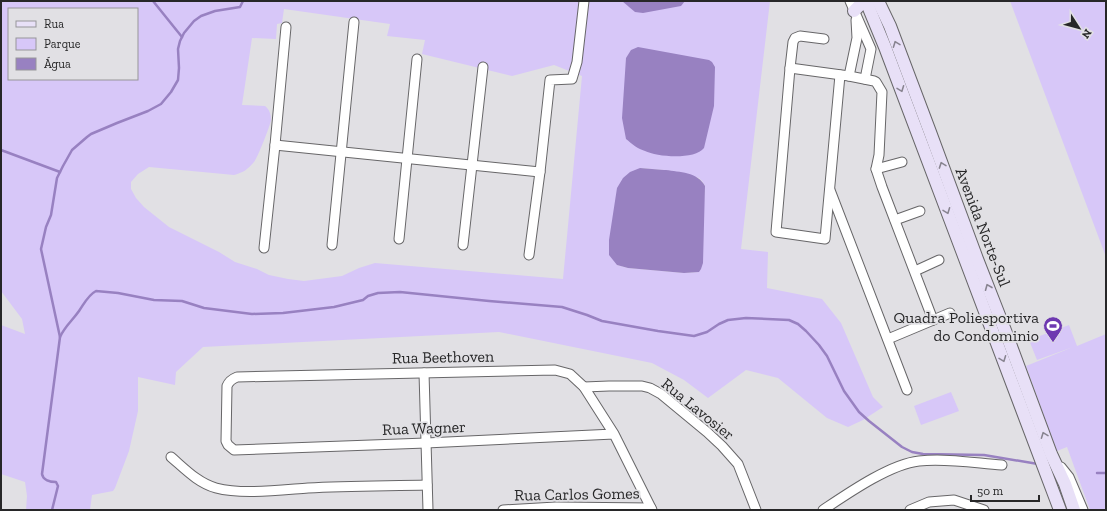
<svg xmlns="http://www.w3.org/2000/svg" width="1107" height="511" font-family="'Zilla Slab',serif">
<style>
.green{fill:#d7c7f8;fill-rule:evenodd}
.water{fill:#9881c1}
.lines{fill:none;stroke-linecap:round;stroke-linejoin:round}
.stream{stroke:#9881c1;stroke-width:2.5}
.minor-casing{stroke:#676668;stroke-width:11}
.secondary-casing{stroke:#676668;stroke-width:14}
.minor{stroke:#fff;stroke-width:9}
.secondary{stroke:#e8e0f7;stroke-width:12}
.oneway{stroke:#888490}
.labels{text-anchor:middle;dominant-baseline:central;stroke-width:3.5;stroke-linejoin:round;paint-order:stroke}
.street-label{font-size:16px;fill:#272728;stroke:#e1e0e4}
.poi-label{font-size:16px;fill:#272728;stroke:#e1e0e4;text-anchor:end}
</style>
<rect width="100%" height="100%" fill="#e1e0e4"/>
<g class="green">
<path d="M1,1H770L741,249L768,252L767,288L822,299L841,323L873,397L883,407L863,420L848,427L827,418L778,378L746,370L708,398L684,380L652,363L499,332L203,347L176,372L175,385L138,377V411L129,451L115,488L113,491L92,495L90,510H26L27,496L25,482L1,474V325L25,334L22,319L1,291ZM9,9H137V79H9ZM284,9L390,24L387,36L425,40L422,54L512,76L554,65L582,76L563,279L375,263L359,268L342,276L304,281L288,279L269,275L257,269L235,262L219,252L169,227L144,207L136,198L131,189V182L138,174L149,167L234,175C244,172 247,170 254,162C258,157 270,126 271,120C271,115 270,110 265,106L242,105L252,38L276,39L277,24L282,23ZM640,168L664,170L699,178L702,181L705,186L699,272L684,273L628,268L617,265Z"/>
<polygon points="1010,1 1106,1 1106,257"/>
<polygon points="1069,325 1077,346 1106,334 1106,510 1090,510 1067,447 1057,451 1026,366 1073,347 1037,360 1029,340"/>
<polygon points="951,392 959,411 921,425 914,406"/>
</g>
<g class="water">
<polygon points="622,1 685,1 681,6 643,13 635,12"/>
<path d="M638,47L709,60L712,62L715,67L714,106L704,148C695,160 657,157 645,151C638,149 632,144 626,139L622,118L626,58L631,50Z"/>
<path d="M640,168L664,170H666C679,172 698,172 705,186L703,263L701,269L699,272L684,273L628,268L617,265L609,255V240L617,188L623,178L630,172Z"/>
</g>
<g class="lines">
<g class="stream">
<polyline points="153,1 182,37"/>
<polyline points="1,150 60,172"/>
<path d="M60,337C65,326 72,321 79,311C84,304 88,295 96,291L118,293L154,300L182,301L204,308L252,314L283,313L334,307L363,300L368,296L378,293L400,292L489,301L562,307L587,315L602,321L658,331L694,336L707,332L719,324L728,320L746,318L789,320L798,324L806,331L819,345L827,356L844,391L859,412L869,421L902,447L912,452L923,454L984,455L1038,464"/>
<polyline points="1097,473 1106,473"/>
<path d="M52,510L58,486L56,482C50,482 43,480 42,474L60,337L41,249L46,227L51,215L57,178L63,166L72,150L87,137L91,134L117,123L148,111L161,104L171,92L178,80L179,68L178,49L180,41L184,33L194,21L201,16L215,11L240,7L243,1"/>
</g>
<defs>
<g id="minor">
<polyline points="850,1 871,49 865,79"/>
<polyline points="824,39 800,36 795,38 793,42 790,68 776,232 825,239 840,75"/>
<polyline points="790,68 849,76 874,81 876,82 882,92 879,155 876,169 882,187 933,320"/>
<polyline points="849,76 857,38 856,20"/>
<polyline points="275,145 540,172"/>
<polyline points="876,169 902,162"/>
<polyline points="830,190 907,390"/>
<polyline points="895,220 920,211"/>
<polyline points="399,239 417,59"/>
<polyline points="332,245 354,22"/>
<polyline points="463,245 483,67"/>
<polyline points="264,248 275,145 286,27"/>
<polyline points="529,255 540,172 550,80 572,79 577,62 584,1"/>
<polyline points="915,271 939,260"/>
<polyline points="888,339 950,313"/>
<polyline points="424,373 428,510"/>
<polyline points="584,387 609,386 642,386 650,388 661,394 707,432 722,446 738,464 756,510"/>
<path d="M614,434L426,443L234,450L228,445L226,441L227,386C229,381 232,379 237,377L555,370L570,374L584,387L614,434L652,510"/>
<path d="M171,457C185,469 198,483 216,488C242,495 281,490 308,488C347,486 387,486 427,485"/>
<polyline points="1061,467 1069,477 1083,510"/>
<polyline points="503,510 556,507 651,508"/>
<path d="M823,510C847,494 890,464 919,461C946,458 975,463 1002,465"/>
<polyline points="910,510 929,502 954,500 984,510"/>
</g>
<g id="secondary">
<polyline points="866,1 885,47 1060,510"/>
<polyline points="878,1 890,26 930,132 977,259 1006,333 1051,454 1065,484 1074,510"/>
<polyline points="854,11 860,5 861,1"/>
</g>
</defs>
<use href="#minor" class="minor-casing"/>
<use href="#secondary" class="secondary-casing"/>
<use href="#minor" class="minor"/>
<use href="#secondary" class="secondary"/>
</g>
<defs><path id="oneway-chevron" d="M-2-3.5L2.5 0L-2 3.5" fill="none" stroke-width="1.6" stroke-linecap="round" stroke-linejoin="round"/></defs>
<g class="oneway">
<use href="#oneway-chevron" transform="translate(896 44) rotate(-111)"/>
<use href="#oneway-chevron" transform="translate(901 89) rotate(69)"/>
<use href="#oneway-chevron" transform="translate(942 165) rotate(-110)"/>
<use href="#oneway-chevron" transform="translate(947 211) rotate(69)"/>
<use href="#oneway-chevron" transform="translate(988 287) rotate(-112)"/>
<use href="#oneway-chevron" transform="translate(1003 359) rotate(69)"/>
<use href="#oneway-chevron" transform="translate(1044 435) rotate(-111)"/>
</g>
<defs>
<symbol id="stadium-pin" viewBox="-11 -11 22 30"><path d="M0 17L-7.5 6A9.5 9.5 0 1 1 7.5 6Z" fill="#6e39b0" stroke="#e1e0e4"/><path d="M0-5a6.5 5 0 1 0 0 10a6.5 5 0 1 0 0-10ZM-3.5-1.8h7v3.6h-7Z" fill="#fff"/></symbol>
</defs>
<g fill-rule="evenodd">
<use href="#stadium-pin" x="1042" y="315" width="22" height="30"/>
</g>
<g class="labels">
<g class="street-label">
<text transform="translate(983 227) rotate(69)">Avenida Norte-Sul</text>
<text transform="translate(443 357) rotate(-1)">Rua Beethoven</text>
<text transform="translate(698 409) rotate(39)">Rua Lavosier</text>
<text transform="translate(424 428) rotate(-2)">Rua Wagner</text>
<text transform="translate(577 494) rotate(-1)">Rua Carlos Gomes</text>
</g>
<g class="poi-label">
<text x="1039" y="317">Quadra Poliesportiva<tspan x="1039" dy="18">do Condominio</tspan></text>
</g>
</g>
<rect width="1107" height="511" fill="none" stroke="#272728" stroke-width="4"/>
<rect x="8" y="8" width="130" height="72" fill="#e1e0e4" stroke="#979699"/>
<rect x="16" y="21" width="20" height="6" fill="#e8e0f7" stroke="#979699"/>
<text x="44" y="28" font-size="12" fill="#272728">Rua</text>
<rect x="16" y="38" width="20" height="12" fill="#d7c7f8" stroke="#979699"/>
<text x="44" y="48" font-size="12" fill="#272728">Parque</text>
<rect x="16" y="58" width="20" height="12" fill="#9881c1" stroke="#979699"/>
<text x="44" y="68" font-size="12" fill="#272728">Água</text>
<g transform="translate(1079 28) rotate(126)" stroke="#e1e0e4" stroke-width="3" paint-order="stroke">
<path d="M0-3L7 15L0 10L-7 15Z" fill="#272728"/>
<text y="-6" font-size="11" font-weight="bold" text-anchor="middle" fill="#272728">N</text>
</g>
<path d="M971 495v6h68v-6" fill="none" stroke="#272728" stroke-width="2"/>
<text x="977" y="495" font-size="12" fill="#272728" stroke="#e1e0e4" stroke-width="3" paint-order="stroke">50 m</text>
</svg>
